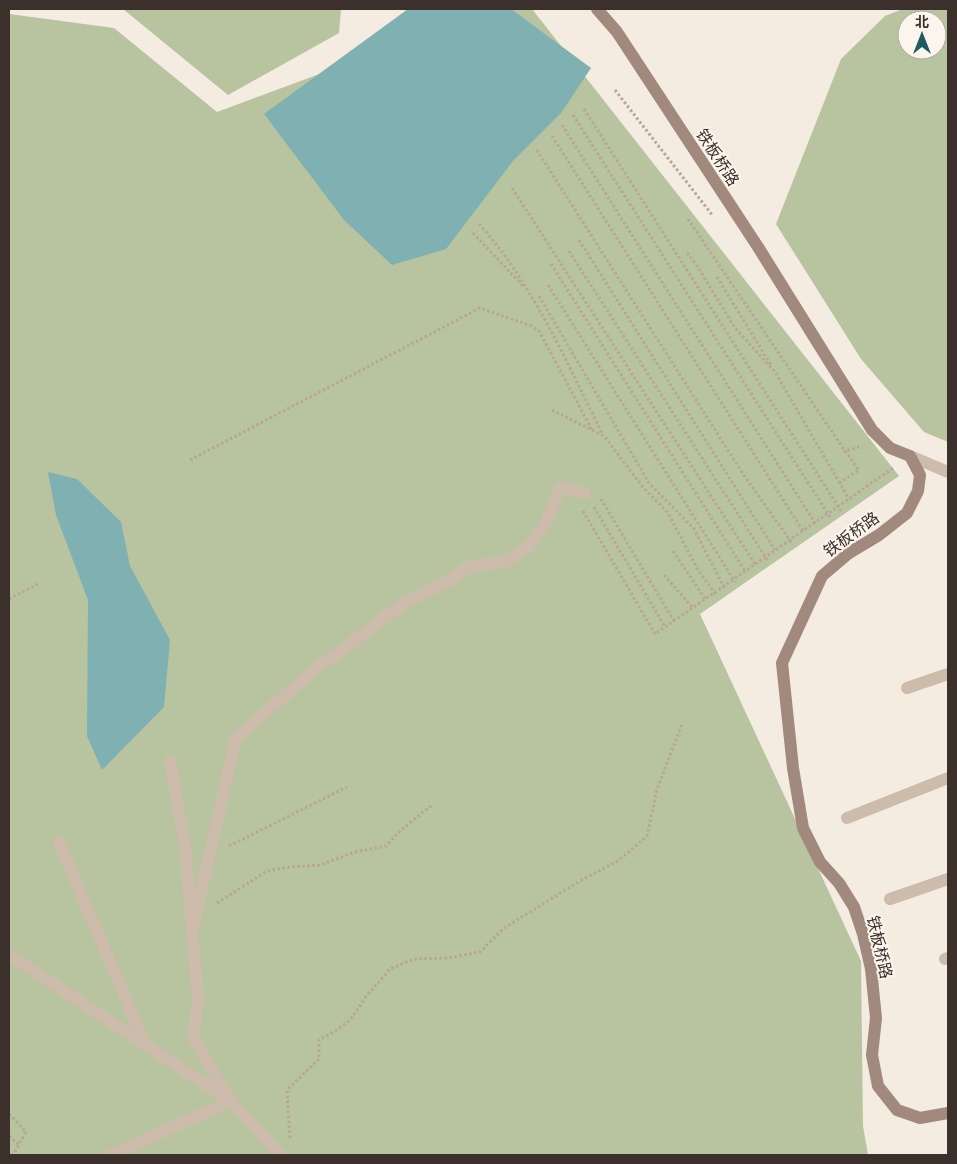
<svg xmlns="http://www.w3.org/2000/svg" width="957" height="1164" font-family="Quicksand,'Noto Sans SC',sans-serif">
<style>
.green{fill:#b8c4a0;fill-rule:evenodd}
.water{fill:#7fb0b2}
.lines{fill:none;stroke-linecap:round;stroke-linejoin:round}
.path{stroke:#b9a596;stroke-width:3;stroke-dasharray:2.5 2.5;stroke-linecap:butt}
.lane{stroke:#cdbbac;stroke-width:12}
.secondary{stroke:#a18a7d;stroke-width:12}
.labels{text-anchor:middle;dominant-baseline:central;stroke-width:4;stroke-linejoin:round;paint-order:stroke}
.street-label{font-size:16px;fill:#3b302b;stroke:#fbf5ee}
</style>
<rect width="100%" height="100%" fill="#f4ebe1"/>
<g class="green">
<polygon points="123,9 341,9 339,33 228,95"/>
<polygon points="495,9 532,9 899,476 700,614 861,961 863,1126 868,1155 9,1155 9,14 114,28 217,112"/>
<path d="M903,9H948V442L924,432L861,359L776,224L841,59L885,16ZM907,20H937V50H907Z"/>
</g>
<g class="water">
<polygon points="408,9 511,9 591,68 561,113 513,161 446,249 392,265 344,220 264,114"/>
<polygon points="48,472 77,479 121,522 130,566 170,640 164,707 102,770 87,736 88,600 56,515"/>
</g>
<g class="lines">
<g class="path">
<polyline points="615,90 713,216"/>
<polyline points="584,109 841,511"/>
<polyline points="573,115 830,517"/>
<polyline points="562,125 817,526"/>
<polyline points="552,136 803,531"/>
<polyline points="537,150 745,477 792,543"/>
<polyline points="512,188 755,564"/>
<polyline points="688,219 845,451"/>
<path d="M479,224C532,282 568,365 603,435"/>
<polyline points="473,233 524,287"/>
<polyline points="579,240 775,550"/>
<polyline points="569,251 768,561"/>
<polyline points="687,253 696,264 735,328 775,372 849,499"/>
<polyline points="551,264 745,571"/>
<polyline points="717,277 771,365"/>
<polyline points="548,285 735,582"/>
<polyline points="539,296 649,483 694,529 725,589"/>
<polyline points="552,410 604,436 642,486 668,513 698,570 716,595"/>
<polyline points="190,460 480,308 531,326 539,331 592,430"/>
<polyline points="839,483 859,470 845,451 862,446"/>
<polyline points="601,499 674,621"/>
<polyline points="594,507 665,627"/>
<polyline points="583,511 655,634 893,468"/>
<polyline points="673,551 705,599"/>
<polyline points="664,575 693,608"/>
<polyline points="9,599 38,584"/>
<polyline points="229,846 347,787"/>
<polyline points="217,903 267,871 290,867 320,865 355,852 386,846 401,830 432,805"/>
<polyline points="9,1114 26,1132 13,1155"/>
<polyline points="9,1136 19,1145"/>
<polyline points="290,1138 287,1090 319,1059 319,1040 337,1030 351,1019 365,998 390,969 414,959 447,958 480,952 504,928 580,881 619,860 647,836 657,789 682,724"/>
</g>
<g class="lane">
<polyline points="910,456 948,472"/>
<polyline points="907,688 948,674"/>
<polyline points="847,818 948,778"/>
<polyline points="59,842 145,1044"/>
<polyline points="890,899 948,879"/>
<polyline points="192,932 236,738 319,666 347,647 373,626 408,601 450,580 470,566 505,562 530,545 547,520 561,487 585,493"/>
<polyline points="9,955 231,1101 280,1155"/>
<polyline points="945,959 948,958"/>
<polyline points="111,1155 231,1101 193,1038 198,999 185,846 170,761"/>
</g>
<polyline class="secondary" points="597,9 617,32 758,247 872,430 890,448 910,456 920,475 918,491 907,513 879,535 849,553 822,576 782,663 793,768 803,828 820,862 839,883 854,907 863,934 871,969 876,1018 872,1055 878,1086 897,1110 920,1118 948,1113"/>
</g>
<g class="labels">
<g class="street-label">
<text transform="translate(718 157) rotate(57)">铁板桥路</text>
<text transform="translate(851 534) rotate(-36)">铁板桥路</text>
<text transform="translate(880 947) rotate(77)">铁板桥路</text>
</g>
</g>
<rect width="957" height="1164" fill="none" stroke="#3b302b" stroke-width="20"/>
<g transform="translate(922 35)"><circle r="24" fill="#fbf5ee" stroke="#aea6a0"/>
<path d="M0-4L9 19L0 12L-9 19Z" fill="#1f5a5e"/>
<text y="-8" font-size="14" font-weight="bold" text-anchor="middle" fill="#3b302b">北</text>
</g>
</svg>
